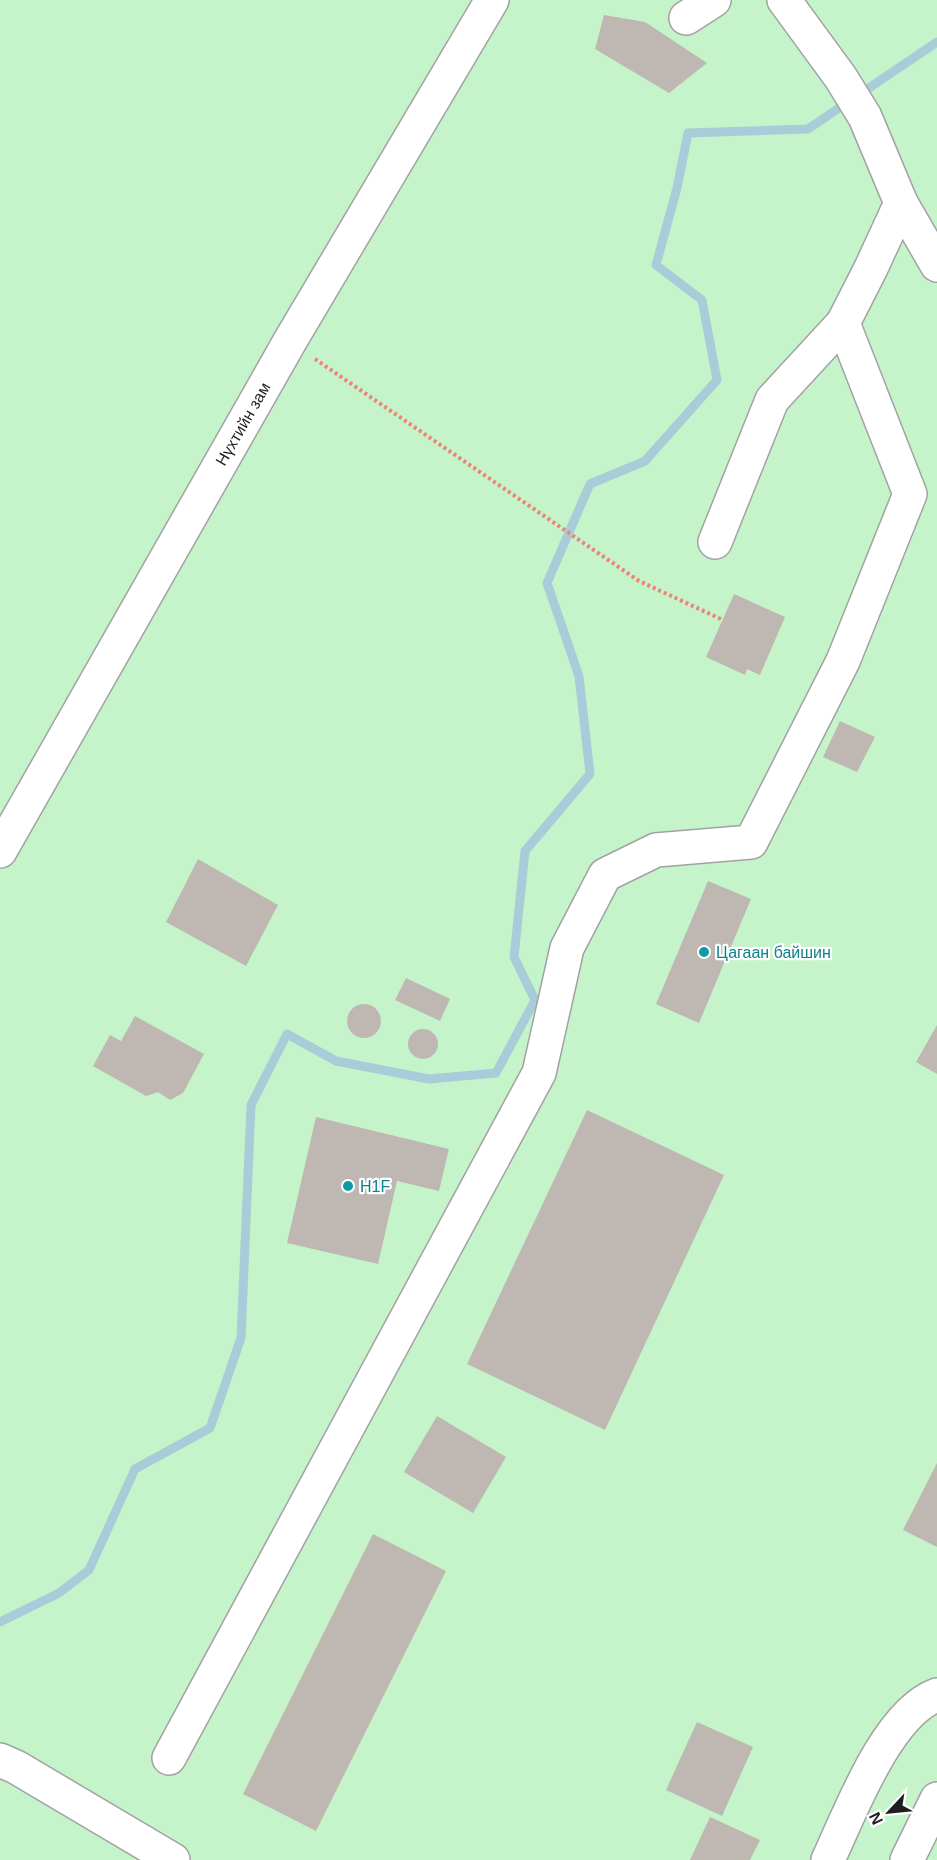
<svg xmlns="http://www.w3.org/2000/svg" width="937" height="1860" font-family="Helvetica,sans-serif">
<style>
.park{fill:#c6f4ca}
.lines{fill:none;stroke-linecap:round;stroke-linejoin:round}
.stream{stroke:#a9cdd8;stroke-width:9}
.building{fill:#beb7b2}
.minor-casing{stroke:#a2a2a2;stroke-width:36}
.path{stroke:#ed8477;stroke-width:4;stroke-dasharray:3 3;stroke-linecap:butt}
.minor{stroke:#fff;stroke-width:33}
.culture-dot{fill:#0f9aa8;stroke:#fff;stroke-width:2}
.labels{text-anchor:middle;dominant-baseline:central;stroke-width:4.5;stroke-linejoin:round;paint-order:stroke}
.street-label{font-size:16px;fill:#1e1e1e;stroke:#fff}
.culture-label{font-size:16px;fill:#0d838f;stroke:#fff;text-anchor:start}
</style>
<rect width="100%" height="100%" fill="#eeebe5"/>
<rect class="park" x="0" y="0" width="937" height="1860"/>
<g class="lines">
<polyline class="stream" points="0,1622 59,1593 89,1570 135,1469 210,1428 241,1338 251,1105 287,1034 336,1061 429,1079 496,1073 535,1000 514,957 525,851 590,774 579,676 547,583 590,484 645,461 717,380 702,300 656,265 677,188 688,133 808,129 937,42"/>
</g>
<g class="building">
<polygon points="604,15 645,22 707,63 669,93 595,49"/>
<polygon points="734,594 785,617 760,675 747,669 745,675 706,657"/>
<polygon points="840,721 875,737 857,772 823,757"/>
<polygon points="198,859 278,905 246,966 166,922"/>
<polygon points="708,881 751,899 699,1023 656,1004"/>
<polygon points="406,978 450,999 440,1021 395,1000"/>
<circle cx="364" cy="1021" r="17"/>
<polygon points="135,1016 204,1054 183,1093 170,1100 158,1092 146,1096 93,1066 110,1035 121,1041"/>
<polygon points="937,1025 937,1074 916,1062"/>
<circle cx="423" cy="1044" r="15"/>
<polygon points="587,1110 724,1175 605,1430 467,1364"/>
<polygon points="316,1117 449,1149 439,1191 397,1181 378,1264 287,1243"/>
<polygon points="437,1416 506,1457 473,1513 404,1472"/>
<polygon points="937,1463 937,1547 903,1530"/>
<polygon points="373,1534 446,1571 316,1831 243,1794"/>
<polygon points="697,1722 753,1747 722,1816 666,1790"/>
<polygon points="710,1817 760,1840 750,1860 690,1860"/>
</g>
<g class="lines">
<defs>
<g id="minor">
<polyline points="784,0 841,78 865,117 901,203 937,265"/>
<polyline points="686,18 714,0"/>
<polyline points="715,542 772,400 843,323 871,268 901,203"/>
<polyline points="0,851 290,341 492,0"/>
<polyline points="169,1758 539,1073 567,948 605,875 656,850 751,842 843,661 910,494 843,323"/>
<polyline points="0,1760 16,1767 173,1860"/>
<path d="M828,1860C850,1813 887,1713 937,1695"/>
<polyline points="907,1860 937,1799"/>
</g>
</defs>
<use href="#minor" class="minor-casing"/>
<polyline class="path" points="315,359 639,581 723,620"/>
<use href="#minor" class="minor"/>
</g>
<g class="culture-dot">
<circle cx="704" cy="952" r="6"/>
<circle cx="348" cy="1186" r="6"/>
</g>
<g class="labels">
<g class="street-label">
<text transform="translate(243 424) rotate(-60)">Нүхтийн зам</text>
</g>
<g class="culture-label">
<text x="716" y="952">Цагаан байшин</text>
<text x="360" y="1186">H1F</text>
</g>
</g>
<g transform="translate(889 1812) rotate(244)" stroke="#ffffff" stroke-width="4.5" paint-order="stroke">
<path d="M0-4.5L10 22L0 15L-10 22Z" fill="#1e1e1e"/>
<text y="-9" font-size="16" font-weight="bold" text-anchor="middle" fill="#1e1e1e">N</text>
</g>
</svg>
